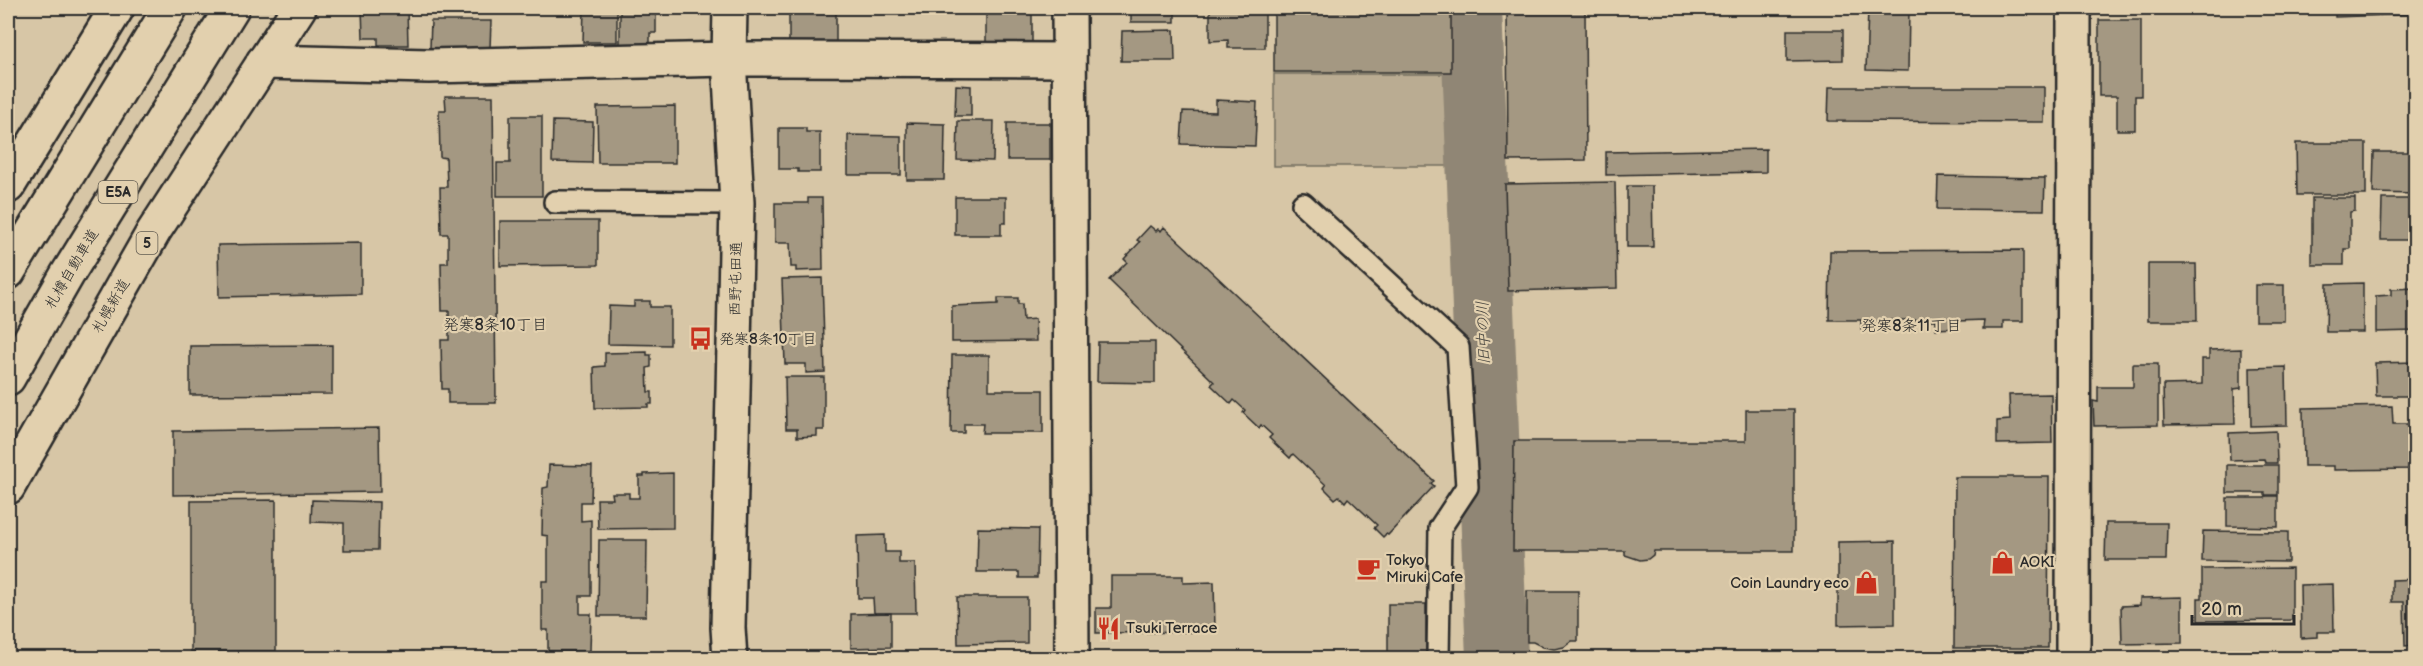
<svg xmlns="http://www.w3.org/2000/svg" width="2423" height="666" font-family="'Balsamiq Sans','Klee One',sans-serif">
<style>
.green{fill:#baac92;stroke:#726c5e;stroke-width:1.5}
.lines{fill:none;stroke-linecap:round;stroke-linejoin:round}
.river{stroke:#908674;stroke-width:62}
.building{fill:#a49882;stroke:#2b2b2b;stroke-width:1.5}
.service-casing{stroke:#2b2b2b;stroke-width:26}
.minor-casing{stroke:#2b2b2b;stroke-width:38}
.tertiary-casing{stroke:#2b2b2b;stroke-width:38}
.trunk-casing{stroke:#2b2b2b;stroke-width:38}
.motorway-casing{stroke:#2b2b2b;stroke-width:38}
.service{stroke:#e2d0ae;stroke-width:21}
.minor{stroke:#e2d0ae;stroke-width:33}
.tertiary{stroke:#e2d0ae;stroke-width:33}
.trunk{stroke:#e2d0ae;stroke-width:33}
.motorway{stroke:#e2d0ae;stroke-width:33}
.labels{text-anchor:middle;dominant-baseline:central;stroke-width:4.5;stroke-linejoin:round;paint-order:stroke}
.shield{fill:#e2d0ae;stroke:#625c52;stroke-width:1.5}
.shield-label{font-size:14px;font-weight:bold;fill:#2b2b2b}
.street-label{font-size:15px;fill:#2b2b2b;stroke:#e2d0ae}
.poi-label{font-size:15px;fill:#2b2b2b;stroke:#e2d0ae;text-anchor:start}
.neighbourhood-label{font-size:16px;fill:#2b2b2b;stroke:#e2d0ae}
.water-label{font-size:16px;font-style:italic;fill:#44423d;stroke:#e2d0ae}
</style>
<rect width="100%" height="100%" fill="#d7c6a6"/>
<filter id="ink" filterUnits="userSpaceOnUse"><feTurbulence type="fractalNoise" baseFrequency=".0167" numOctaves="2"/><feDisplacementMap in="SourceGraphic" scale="12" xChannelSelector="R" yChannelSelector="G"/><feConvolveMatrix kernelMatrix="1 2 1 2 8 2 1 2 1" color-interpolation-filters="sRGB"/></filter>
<g filter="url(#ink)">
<rect class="green" x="1274" y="74" width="186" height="92"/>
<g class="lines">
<polyline class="river" points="1471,8 1497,658"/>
</g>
<g class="building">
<polygon points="362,8 407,8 408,45 378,45 378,38 363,38"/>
<polygon points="584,8 617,8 617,42 583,42"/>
<polygon points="620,8 656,8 656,33 650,33 650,47 620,47"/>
<rect x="789" y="8" width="47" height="38"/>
<polygon points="884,8 943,8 943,10 884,11"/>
<rect x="986" y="8" width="46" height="37"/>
<polygon points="1125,8 1175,8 1175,22 1131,22 1131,12 1125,12"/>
<polygon points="1183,8 1265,8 1265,48 1228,48 1228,40 1210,41 1210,9"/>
<rect x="1274" y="8" width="177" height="64"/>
<polygon points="1507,8 1585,8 1586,160 1508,161"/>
<polygon points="1868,8 1909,8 1908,71 1866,70"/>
<polygon points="2335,8 2415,8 2416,14 2335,17"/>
<polygon points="2099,20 2141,20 2141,96 2135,96 2135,130 2117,130 2117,96 2099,96"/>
<polygon points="431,21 491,21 490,48 430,48"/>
<polygon points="1174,30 1175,61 1121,61 1122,31"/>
<polygon points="1787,30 1843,30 1843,60 1787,61"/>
<polygon points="956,85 971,86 971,116 955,116"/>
<polygon points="1829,87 2044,87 2044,122 1828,121"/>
<polygon points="445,96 493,96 496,403 448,403 448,389 442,389 441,340 449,340 449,311 442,311 441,263 448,263 448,234 441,234 440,187 447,187 446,158 440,157 439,110 446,110"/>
<polygon points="1216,100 1257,102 1255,146 1181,144 1183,111 1216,112"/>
<polygon points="675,106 675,163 598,163 597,107"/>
<polygon points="510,116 542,116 542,196 497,196 497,163 510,163"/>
<polygon points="553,121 593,122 592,163 552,162"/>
<polygon points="958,121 994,121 993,161 957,160"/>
<polygon points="907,123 945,124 944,180 907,180"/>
<rect x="1007" y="123" width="43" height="37"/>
<polygon points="779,128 806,128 806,132 820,132 820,172 798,172 798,169 779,169"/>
<polygon points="848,135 901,136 901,175 848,175"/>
<polygon points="2296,143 2366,143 2366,195 2297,195"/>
<polygon points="1766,149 1766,172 1606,175 1606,152"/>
<polygon points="2374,152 2416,152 2416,194 2373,193"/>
<polygon points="1938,176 2045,178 2044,210 1937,209"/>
<polygon points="1615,182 1617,288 1508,291 1505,184"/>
<polygon points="1627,186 1652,186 1653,247 1627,247"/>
<polygon points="955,197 1006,197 1006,223 1001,223 1001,235 955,235"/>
<polygon points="808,198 822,198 823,270 796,271 796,267 791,267 790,243 775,243 775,203 808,203"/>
<polygon points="2312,198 2355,198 2355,211 2350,212 2350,249 2344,249 2344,265 2312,265"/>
<polygon points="2382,199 2416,199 2416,240 2381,240"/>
<polygon points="500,221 598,221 598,265 500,266"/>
<polygon points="1150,226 1156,231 1158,229 1161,231 1164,227 1434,481 1431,483 1434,486 1388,535 1386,534 1383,537 1374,528 1377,525 1348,498 1345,502 1339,496 1335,499 1324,488 1326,485 1293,454 1290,458 1269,438 1272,435 1261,425 1259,428 1243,413 1245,410 1234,400 1231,404 1211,385 1214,382 1109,280 1127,262 1124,259 1140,242 1137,240"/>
<polygon points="361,243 361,294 219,297 218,245"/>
<polygon points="2023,250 2023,321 2003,321 2003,329 1983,329 1984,320 1958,321 1957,328 1936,329 1936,320 1882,320 1882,329 1861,329 1861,320 1829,320 1830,251"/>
<polygon points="2148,264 2196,264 2197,321 2148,321"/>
<polygon points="822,278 825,372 806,373 806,364 785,364 782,279"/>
<polygon points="2363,283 2363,332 2326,332 2327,284"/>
<rect x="2255" y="285" width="29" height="36"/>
<polygon points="2416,288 2416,331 2376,332 2376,296 2391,295 2391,289"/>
<polygon points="998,298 1018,298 1018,304 1022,304 1023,320 1035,319 1036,341 952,342 952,306 998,304"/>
<polygon points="634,301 650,301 650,307 670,307 670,345 608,344 609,306 634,307"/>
<polygon points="1098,342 1155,342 1155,383 1097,382"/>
<polygon points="332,345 332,394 190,395 190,346"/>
<polygon points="2241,349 2241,388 2234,389 2235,424 2164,425 2163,385 2202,384 2202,359 2209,359 2209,350"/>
<polygon points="647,352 647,355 651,355 651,367 647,368 648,392 652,392 652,404 648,404 648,407 595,408 594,367 605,366 605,353"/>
<polygon points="952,355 989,355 989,390 1043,390 1043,433 982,433 983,424 964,424 964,433 951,433"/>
<polygon points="2416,362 2416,396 2376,396 2375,363"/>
<polygon points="2133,364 2158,364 2158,425 2094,426 2093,401 2098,402 2098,387 2133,387"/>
<polygon points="2286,367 2287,425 2251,426 2250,368"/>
<polygon points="785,377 824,377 824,430 817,430 817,436 797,437 797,429 786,429"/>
<polygon points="2051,394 2052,443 1997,444 1997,421 2010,420 2009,395"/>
<polygon points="2392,406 2393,424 2416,424 2416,469 2334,470 2334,466 2304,466 2303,408"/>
<polygon points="1746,410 1794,410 1794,551 1654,551 1653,555 1648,559 1640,560 1625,555 1625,551 1513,551 1514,441 1746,441"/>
<polygon points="379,428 380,492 173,495 173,431"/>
<polygon points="2276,431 2277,463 2265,463 2264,459 2230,460 2229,433"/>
<polygon points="549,465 592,466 591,502 581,502 581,521 591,520 591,596 580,596 580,614 591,614 590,651 548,651 548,630 542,630 542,581 548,581 548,536 542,535 543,488 548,487"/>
<polygon points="2227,465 2278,465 2278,495 2265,495 2265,493 2227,493"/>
<polygon points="673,473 673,528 598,529 597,499 613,499 612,493 629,493 629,498 639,498 639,476 644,476 644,474"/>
<polygon points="1955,477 2049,477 2048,648 1954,648"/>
<polygon points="2266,496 2278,496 2278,527 2227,526 2227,498 2265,498"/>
<polygon points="276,500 276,651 191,651 191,501"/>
<polygon points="312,500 379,502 378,550 344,550 344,523 311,522"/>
<polygon points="2106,523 2167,523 2166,560 2105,560"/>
<polygon points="978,528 1038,529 1037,578 1019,578 1019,572 977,572"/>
<polygon points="2203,531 2288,532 2288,562 2202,561"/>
<polygon points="885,535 885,552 899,552 899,563 915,563 916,613 874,613 873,598 858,598 857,536"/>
<polygon points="599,540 647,540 646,616 598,616"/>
<polygon points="1895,541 1895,624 1838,625 1838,542"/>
<polygon points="2292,568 2292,620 2198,621 2198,598 2202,598 2202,569"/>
<polygon points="1111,576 1183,576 1183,583 1214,582 1215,632 1096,633 1096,608 1111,608"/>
<polygon points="2416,579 2416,645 2405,646 2404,602 2392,602 2392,580"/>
<polygon points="2333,584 2334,632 2317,632 2317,637 2301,638 2300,585"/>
<polygon points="1527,591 1578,591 1578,641 1572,641 1564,647 1554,649 1543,647 1533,642 1527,642"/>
<polygon points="957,597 1027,597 1027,643 958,644"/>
<polygon points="2182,597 2182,643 2122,644 2121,606 2140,605 2140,598"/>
<rect x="1388" y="604" width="38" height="54"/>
<polygon points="891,613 891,647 851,648 851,614"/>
</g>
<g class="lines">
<defs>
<g id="service">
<polyline points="555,202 737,203"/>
<polyline points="1303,204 1458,347 1467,487 1440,528 1438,658"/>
</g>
<g id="minor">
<polyline points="1069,8 1072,658"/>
<polyline points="263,62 429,66 729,59 1068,60"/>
<polyline points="2073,658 2074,8"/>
</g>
<polyline id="tertiary" points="730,8 729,59 737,203 728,628 730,658"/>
<g id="trunk">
<polyline points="8,186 117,8"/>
<polyline points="8,487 154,231 299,8"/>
</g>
<g id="motorway">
<polyline points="8,272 170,8"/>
<polyline points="8,378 67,275 232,8"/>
</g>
</defs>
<use href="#service" class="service-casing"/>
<use href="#minor" class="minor-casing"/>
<use href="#tertiary" class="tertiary-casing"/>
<use href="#trunk" class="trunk-casing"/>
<use href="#motorway" class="motorway-casing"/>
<use href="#service" class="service"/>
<use href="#minor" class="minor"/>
<use href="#tertiary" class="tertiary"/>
<use href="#trunk" class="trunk"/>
<use href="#motorway" class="motorway"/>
</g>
</g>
<defs>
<symbol id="bus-bare" viewBox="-9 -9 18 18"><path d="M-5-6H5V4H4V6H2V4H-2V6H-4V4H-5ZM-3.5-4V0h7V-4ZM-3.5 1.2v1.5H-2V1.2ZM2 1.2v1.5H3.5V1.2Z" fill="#c8321e" stroke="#e2d0ae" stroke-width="2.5" paint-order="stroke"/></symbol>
<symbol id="shop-bare" viewBox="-9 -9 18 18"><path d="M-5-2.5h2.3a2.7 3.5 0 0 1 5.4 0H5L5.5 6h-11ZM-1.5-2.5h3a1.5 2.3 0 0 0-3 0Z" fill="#c8321e" stroke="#e2d0ae" stroke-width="2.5" paint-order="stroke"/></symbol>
<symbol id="cafe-bare" viewBox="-9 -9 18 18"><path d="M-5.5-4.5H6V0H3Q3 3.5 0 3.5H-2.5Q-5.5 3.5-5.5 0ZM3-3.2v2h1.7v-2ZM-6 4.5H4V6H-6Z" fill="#c8321e" stroke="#e2d0ae" stroke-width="2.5" paint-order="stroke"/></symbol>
<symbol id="restaurant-bare" viewBox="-9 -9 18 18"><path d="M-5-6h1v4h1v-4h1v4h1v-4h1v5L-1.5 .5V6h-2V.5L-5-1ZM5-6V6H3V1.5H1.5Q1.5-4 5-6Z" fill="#c8321e" stroke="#e2d0ae" stroke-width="2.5" paint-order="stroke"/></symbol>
</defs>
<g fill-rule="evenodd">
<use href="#bus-bare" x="684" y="322" width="33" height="33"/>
<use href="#shop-bare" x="1986" y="546" width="33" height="33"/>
<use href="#cafe-bare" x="1352" y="552" width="33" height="33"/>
<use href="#shop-bare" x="1850" y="566" width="33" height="33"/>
<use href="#restaurant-bare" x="1092" y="612" width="33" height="33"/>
</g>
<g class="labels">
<g class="shield">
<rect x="98.5" y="181" width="39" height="22" rx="4.5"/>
<rect x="136.5" y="232" width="21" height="22" rx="4.5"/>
</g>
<g class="shield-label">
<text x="118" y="192">E5A</text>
<text x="147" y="243">5</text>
</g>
<g class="street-label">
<text transform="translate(72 269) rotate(-59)">札樽自動車道</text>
<text transform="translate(736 279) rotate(-89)">西野屯田通</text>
<text transform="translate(111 306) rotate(-60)">札幌新道</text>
</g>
<g class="poi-label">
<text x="719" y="339">発寒8条10丁目</text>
<text x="1386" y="560">Tokyo<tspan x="1386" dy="17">Miruki Cafe</tspan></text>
<text x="2020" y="562">AOKI</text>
<text x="1849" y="583" text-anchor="end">Coin Laundry eco</text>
<text x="1126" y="628">Tsuki Terrace</text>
</g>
<g class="neighbourhood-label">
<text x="495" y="325">発寒8条10丁目</text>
<text x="1911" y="326">発寒8条11丁目</text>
</g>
<g class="water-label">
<text transform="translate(1484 333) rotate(-92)">旧中の川</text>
</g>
</g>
<rect width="2423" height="666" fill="none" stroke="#e2d0ae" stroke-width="30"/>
<rect x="15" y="15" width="2393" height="636" fill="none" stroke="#2b2b2b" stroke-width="2" filter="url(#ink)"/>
<path d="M2192 615v9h102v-9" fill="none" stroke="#2b2b2b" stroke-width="3"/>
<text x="2201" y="615" font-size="18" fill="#2b2b2b" stroke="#e2d0ae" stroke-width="4.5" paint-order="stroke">20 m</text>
</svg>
